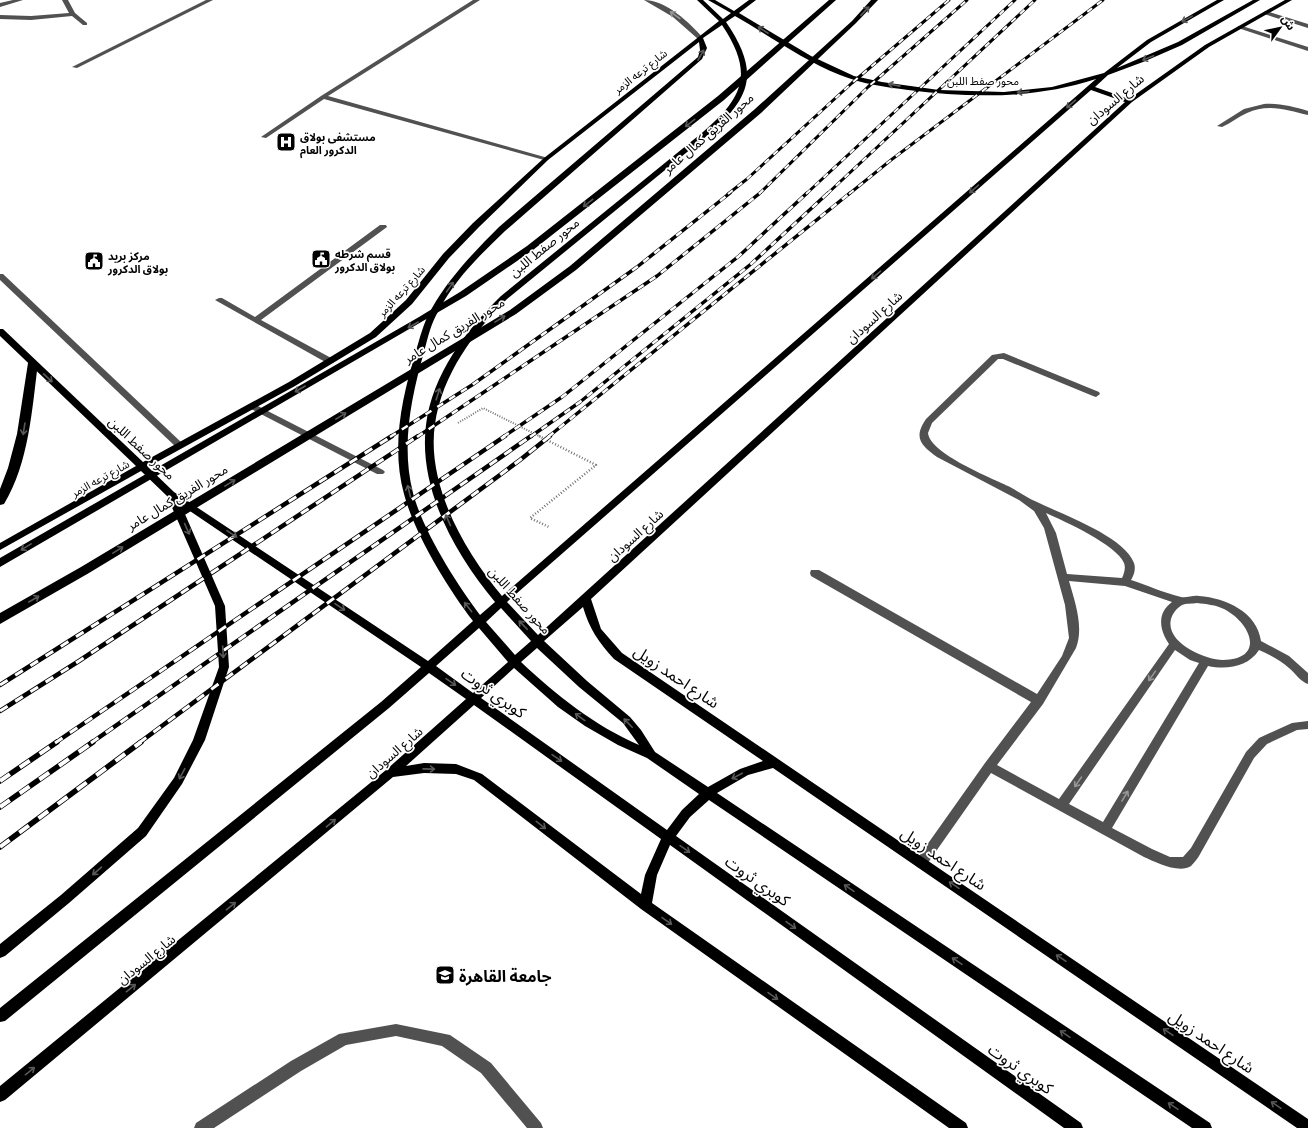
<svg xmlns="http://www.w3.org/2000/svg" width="1308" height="1128" font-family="'Exo 2','Noto Sans Arabic',sans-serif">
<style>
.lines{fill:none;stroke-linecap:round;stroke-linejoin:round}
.path-far1{stroke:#737373;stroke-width:2;stroke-dasharray:1 1.5;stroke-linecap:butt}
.path{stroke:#737373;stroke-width:2.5;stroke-dasharray:1 2;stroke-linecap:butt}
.minor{fill:#515151;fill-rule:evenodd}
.major{fill:#000;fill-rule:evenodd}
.highway{fill:#000;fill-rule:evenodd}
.rail-far3-casing{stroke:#000;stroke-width:3}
.rail-far2-casing{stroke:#000;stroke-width:3.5}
.rail-far1-casing{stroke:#000;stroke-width:4.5}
.rail-casing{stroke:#000;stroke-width:5.5}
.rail-far3{stroke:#fff;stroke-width:2;stroke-dasharray:6;stroke-linecap:butt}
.rail-far2{stroke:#fff;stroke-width:2.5;stroke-dasharray:7;stroke-linecap:butt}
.rail-far1{stroke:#fff;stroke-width:3;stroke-dasharray:9;stroke-linecap:butt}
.rail{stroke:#fff;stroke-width:4;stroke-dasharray:12;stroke-linecap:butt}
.oneway{stroke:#595959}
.oneway2{stroke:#979797}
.labels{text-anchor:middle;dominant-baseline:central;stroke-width:3.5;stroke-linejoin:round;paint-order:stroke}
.far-street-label{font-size:11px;fill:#000;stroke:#fff}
.far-poi-label{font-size:11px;font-weight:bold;fill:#000;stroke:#fff;text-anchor:start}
.street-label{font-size:13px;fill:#000;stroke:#fff}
.near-street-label{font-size:16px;fill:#000;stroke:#fff}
.near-poi-label{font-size:16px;font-weight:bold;fill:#000;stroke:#fff;text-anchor:start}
</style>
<rect width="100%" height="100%" fill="#fff"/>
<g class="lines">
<polyline class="path-far1" points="458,423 483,408 541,437"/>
<polyline class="path" points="539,436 596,465 530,518 549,527"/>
<g class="minor">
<polygon points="13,0 23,0 0,7 0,3"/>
<polygon points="62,0 68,0 75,13 87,23 87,25 83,25 72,16 31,20 0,19 0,15 31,16 69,13"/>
<polygon points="206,0 213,0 77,68 72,67"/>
<polygon points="473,0 480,0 328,96 548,158 548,160 544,160 324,99 266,138 261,137 321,96"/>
<path d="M644,0C666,0 690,23 703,38L698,39L673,17Z"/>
<polygon points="1266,11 1308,24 1308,28 1264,14 1264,12"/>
<polygon points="1238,26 1242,26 1308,47 1308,51 1238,28"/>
<path d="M1264,104C1280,103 1294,107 1308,111V115C1288,110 1267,103 1247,113C1238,117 1231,123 1222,127L1217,126L1244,109Z"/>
<polygon points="380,225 386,225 387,227 261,320 333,359 334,361 333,363 327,363 215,300 219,298 222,298 255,317"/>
<polygon points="0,274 3,274 182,443 184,445 182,447 176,447 0,280"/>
<path d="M1004,353L1099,392L1100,394L1096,397L1093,396L1003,359H998L932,423L928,433C930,454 992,478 1010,487C1019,492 1027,498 1037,502C1061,514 1124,536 1134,563C1136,569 1134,575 1131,580C1147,585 1164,593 1181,597C1187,598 1193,595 1199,596C1226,598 1257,612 1261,641L1289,656L1308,673V684C1301,682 1295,673 1289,668C1280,660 1270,655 1259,650C1248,667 1227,670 1208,666L1112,828L1152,849L1170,857H1183L1191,848L1246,752L1259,738L1292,723L1308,721V729L1297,730L1267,744L1254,758L1199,856C1197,859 1194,863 1191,866C1179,874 1155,862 1144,857L991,773L925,867L921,868L917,867L915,863L917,859L985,763L1031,702L811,576L810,573L811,570H819L1037,694L1062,656L1069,638L1065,605L1044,528L1034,511L1019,500L937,457C921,445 913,438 926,419L992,355ZM1046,513C1064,521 1117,545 1124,563C1126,568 1124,574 1122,578L1067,574L1056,533ZM1069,581L1125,586L1172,602C1157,613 1159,629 1169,644L1059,799L997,765L1043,704L1076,648C1084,627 1075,602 1069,581ZM1197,603C1206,604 1216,605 1224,609C1251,623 1266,659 1223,660C1205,660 1165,643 1171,619C1173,613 1176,609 1182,605C1186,603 1192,604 1197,603ZM1175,650L1190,660L1199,663L1103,822L1069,804Z"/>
<polygon points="252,403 383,470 385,472 383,474 377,474 249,408 248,406"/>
<polygon points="396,1024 450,1035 491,1063 541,1123 543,1128 527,1128 481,1073 442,1046 396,1036 346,1045 301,1071 214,1128 194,1128 196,1123 291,1061 339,1034"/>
</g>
<path class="major" d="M697,0H703L723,19L731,13L708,0H715L734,11L749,0H756L739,13L811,56L854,76L882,82L939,90L1004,92L1052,87L1104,73L1147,40L1217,0H1224L1151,42L1117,68L1178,42L1253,0H1260L1182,45L1143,62L1108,75L1095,87L1129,99L1205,45L1285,0H1292L1209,47L1132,102L591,599L601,629L622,653L1308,1119V1128H1297L773,768L748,775L717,793L1210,1123L1212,1128H1192L709,800L690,817L676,836L1081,1123L1083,1128H1064L670,845L657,875L652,903L966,1123L968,1128H949L641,909L474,780L456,774L424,773L393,777L5,1100L0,1102V1086L386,770L466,699L429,673L389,708L5,1021L0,1022V1008L381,702L421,667L181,505L225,606L229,667L205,740L182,784L146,836L69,903L5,956L0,958V944L61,895L138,828L174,778L193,740L219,667L215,606L167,496L141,471L0,550V543L136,466L0,336V329H3L143,462L289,382L370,333L406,300L443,254L473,223L544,158L719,21ZM735,16C770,36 803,60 840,75C862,84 885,87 908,90C972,98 1035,99 1096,79L502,596C464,551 426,484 435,424C442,375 473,333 507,299L708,135C752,97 760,72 726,22ZM722,25C754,73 744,97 703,132L501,296C466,330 432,375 426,425C418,489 455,554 495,602L480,615C456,583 423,531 413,493C401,446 411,398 424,352C428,337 431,323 439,310C455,279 480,255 505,231L702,59L707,48L703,38ZM699,42L700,50L698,57L499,227C474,252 449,278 432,308C423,323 420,338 415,354C402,398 391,447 404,494C415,535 447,587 473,621L428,661L174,492L148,467L295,386L376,337L412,304L449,258L479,227L548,160ZM1091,90L1125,102L538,635L507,602ZM583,607C589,628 599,643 614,659L763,761L740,769L708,787L655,752L641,730L630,717L587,681L544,641ZM501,608L531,641L515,655L486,622ZM479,628L508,662L473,693L436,666ZM537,648L579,687L623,723L639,745C595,726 556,695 521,662ZM514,668L558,707L585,726L618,745L647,758L699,794L682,810L667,830L481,698ZM474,705L661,839L645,875L641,894L482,774L456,764L424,763L406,766Z"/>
<g class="highway">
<polygon points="829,0 836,0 724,100 533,250 466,296 0,567 0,558 419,317 460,292 527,246 718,96"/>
<polygon points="871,0 878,0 856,23 761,113 576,270 516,314 89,573 0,624 0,613 81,567 510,310 570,266 755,109 852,21"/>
<path d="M33,360L38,363C32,409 29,463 4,504L0,505V489L8,468L17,434L28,363Z"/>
</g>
<defs>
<g id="rail-far3">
<polyline points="728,194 747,179 852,83 949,0"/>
<polyline points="759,194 868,87 967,0"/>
<polyline points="806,194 1015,0"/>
<polyline points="827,194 1035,0"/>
<polyline points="849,194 891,160 1103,0"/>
</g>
<g id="rail-far2">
<polyline points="390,437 472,385 637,267 730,193"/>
<polyline points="417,437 657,276 760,193"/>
<polyline points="503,437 562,397 739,256 807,193"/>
<polyline points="530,437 580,402 751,264 828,193"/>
<polyline points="548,437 850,193"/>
</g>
<g id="rail-far1">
<polyline points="0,685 392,436"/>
<polyline points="0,711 79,661 418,436"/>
<polyline points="55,743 505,436"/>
<polyline points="91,743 531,436"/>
<polyline points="139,743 520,460 550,436"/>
</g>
<g id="rail">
<polyline points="0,781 57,742"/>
<polyline points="0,807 93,742"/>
<polyline points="0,847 141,742"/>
</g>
</defs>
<use href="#rail-far3" class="rail-far3-casing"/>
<use href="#rail-far2" class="rail-far2-casing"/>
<use href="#rail-far1" class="rail-far1-casing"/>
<use href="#rail" class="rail-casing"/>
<use href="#rail-far3" class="rail-far3"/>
<use href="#rail-far2" class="rail-far2"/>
<use href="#rail-far1" class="rail-far1"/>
<use href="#rail" class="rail"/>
</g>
<defs><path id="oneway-shaft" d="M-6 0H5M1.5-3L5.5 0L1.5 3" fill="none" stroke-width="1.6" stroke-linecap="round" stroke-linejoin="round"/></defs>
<g class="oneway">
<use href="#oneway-shaft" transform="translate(865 11) rotate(-47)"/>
<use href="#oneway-shaft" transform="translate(1187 19) rotate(151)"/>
<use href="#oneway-shaft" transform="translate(763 30) rotate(-147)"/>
<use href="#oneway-shaft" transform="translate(701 55) rotate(-60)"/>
<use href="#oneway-shaft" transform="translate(1148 58) rotate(158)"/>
<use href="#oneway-shaft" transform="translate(894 85) rotate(-169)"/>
<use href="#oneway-shaft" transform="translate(1023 92) rotate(175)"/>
<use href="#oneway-shaft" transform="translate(1071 104) rotate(139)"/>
<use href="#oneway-shaft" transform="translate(690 123) rotate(142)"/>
<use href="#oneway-shaft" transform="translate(974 189) rotate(139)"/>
<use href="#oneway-shaft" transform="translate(588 203) rotate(142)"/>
<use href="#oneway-shaft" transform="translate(876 275) rotate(139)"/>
<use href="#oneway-shaft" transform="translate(450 287) rotate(-55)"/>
<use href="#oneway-shaft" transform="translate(500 319) rotate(-31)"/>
<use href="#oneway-shaft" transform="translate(413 325) rotate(150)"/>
<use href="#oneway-shaft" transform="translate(48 378) rotate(44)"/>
<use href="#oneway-shaft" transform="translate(300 389) rotate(150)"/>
<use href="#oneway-shaft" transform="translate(438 394) rotate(-72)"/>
<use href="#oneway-shaft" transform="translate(341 416) rotate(-31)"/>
<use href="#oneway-shaft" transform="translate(24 429) rotate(99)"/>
<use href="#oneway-shaft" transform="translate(230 483) rotate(-31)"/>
<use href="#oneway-shaft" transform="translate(409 491) rotate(-104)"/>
<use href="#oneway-shaft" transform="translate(448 520) rotate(-114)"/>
<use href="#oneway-shaft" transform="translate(187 529) rotate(66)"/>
<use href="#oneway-shaft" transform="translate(232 534) rotate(34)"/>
<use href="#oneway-shaft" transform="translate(26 547) rotate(149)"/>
<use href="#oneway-shaft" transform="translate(118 550) rotate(-31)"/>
<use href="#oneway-shaft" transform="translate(34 599) rotate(-30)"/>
<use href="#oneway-shaft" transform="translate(340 607) rotate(34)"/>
<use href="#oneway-shaft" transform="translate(468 607) rotate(-128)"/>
<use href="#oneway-shaft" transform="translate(523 625) rotate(-134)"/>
<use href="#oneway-shaft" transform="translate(223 652) rotate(87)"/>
<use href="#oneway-shaft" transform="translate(451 682) rotate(35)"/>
<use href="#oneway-shaft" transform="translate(580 717) rotate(-144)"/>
<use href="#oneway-shaft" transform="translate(628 723) rotate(-134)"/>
<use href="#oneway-shaft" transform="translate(557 758) rotate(35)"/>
<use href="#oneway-shaft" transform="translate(429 769) rotate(1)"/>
<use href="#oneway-shaft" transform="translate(182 774) rotate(118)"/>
<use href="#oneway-shaft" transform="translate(737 776) rotate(152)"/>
<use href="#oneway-shaft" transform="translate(331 823) rotate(-40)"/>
<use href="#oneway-shaft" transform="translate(541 825) rotate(38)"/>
<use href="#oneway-shaft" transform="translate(685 849) rotate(35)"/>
<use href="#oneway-shaft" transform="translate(97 871) rotate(139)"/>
<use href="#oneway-shaft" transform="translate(954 885) rotate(-146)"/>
<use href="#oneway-shaft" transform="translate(849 888) rotate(-146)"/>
<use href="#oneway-shaft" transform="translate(231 906) rotate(-39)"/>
<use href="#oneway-shaft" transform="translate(667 921) rotate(35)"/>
<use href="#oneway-shaft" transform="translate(791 925) rotate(35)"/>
<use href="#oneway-shaft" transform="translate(1061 958) rotate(-146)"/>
<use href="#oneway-shaft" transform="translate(957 961) rotate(-146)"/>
<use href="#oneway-shaft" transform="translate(131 988) rotate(-39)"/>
<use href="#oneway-shaft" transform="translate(773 996) rotate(35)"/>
<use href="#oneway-shaft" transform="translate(1168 1032) rotate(-146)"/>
<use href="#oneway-shaft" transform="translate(1065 1034) rotate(-146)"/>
<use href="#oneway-shaft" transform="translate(30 1071) rotate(-39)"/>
<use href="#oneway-shaft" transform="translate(1276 1105) rotate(-146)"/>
<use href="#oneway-shaft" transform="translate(1173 1106) rotate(-146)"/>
</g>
<g class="oneway2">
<use href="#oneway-shaft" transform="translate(675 15) rotate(-144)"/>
<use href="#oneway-shaft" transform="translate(1152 676) rotate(125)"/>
<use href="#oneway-shaft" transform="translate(1078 782) rotate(125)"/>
<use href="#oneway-shaft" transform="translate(1125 796) rotate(-59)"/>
</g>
<defs>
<symbol id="hospital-square" viewBox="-11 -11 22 22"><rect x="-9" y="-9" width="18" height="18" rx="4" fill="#000" stroke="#fff"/><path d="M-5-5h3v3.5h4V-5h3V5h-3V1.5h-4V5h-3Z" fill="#fff"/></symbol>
<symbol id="civic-square" viewBox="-11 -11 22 22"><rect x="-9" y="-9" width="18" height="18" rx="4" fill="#000" stroke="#fff"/><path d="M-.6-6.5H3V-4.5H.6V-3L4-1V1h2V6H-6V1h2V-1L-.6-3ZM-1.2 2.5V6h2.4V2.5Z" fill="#fff"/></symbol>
<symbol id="university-square" viewBox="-11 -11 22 22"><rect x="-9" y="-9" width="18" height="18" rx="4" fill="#000" stroke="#fff"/><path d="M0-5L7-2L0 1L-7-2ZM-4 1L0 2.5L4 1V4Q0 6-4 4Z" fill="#fff"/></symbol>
</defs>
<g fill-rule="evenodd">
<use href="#hospital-square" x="275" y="131" width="22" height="22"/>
<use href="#civic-square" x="310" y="248" width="22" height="22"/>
<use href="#civic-square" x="83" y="250" width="22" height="22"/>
<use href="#university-square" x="434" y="964" width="22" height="22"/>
</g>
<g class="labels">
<g class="far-street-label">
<text transform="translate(640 71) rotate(-38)">شارع ترعه الزمر</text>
<text x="983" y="80">محور صفط اللبن</text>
<text transform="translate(401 291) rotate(-48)">شارع ترعه الزمر</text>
<text transform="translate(100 478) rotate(-29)">شارع ترعه الزمر</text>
</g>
<g class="far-poi-label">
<text x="300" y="136">مستشفى بولاق<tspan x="300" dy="13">الدكرور العام</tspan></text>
<text x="335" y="253">قسم شرطه<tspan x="335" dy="13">بولاق الدكرور</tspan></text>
<text x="108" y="255">مركز بريد<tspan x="108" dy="13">بولاق الدكرور</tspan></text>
</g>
<g class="street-label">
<text transform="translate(1115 99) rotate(-40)">شارع السودان</text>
<text transform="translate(708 133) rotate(-41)">محور الفريق كمال عامر</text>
<text transform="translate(544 247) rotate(-39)">محور صفط اللبن</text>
<text transform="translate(874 317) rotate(-42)">شارع السودان</text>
<text transform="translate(454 330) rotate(-31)">محور الفريق كمال عامر</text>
<text transform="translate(142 448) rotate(43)">محور صفط اللبن</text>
<text transform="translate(177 497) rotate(-31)">محور الفريق كمال عامر</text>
<text transform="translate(635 535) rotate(-42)">شارع السودان</text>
<text transform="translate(520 600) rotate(48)">محور صفط اللبن</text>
<text transform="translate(394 752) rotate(-41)">شارع السودان</text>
<text transform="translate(146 959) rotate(-39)">شارع السودان</text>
</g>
<g class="near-street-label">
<text transform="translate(677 676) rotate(34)">شارع احمد زويل</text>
<text transform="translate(494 692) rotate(35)">كوبري ثروت</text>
<text transform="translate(944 858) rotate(34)">شارع احمد زويل</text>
<text transform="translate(758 880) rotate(35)">كوبري ثروت</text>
<text transform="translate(1212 1041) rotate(34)">شارع احمد زويل</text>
<text transform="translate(1021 1068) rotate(35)">كوبري ثروت</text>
</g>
<g class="near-poi-label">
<text x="459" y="975">جامعة القاهرة</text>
</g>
</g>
<g transform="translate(1280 28) rotate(57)" stroke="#ffffff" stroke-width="3" paint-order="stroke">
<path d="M0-3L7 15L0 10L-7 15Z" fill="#000000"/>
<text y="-6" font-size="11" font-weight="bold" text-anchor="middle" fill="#000000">ش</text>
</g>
</svg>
